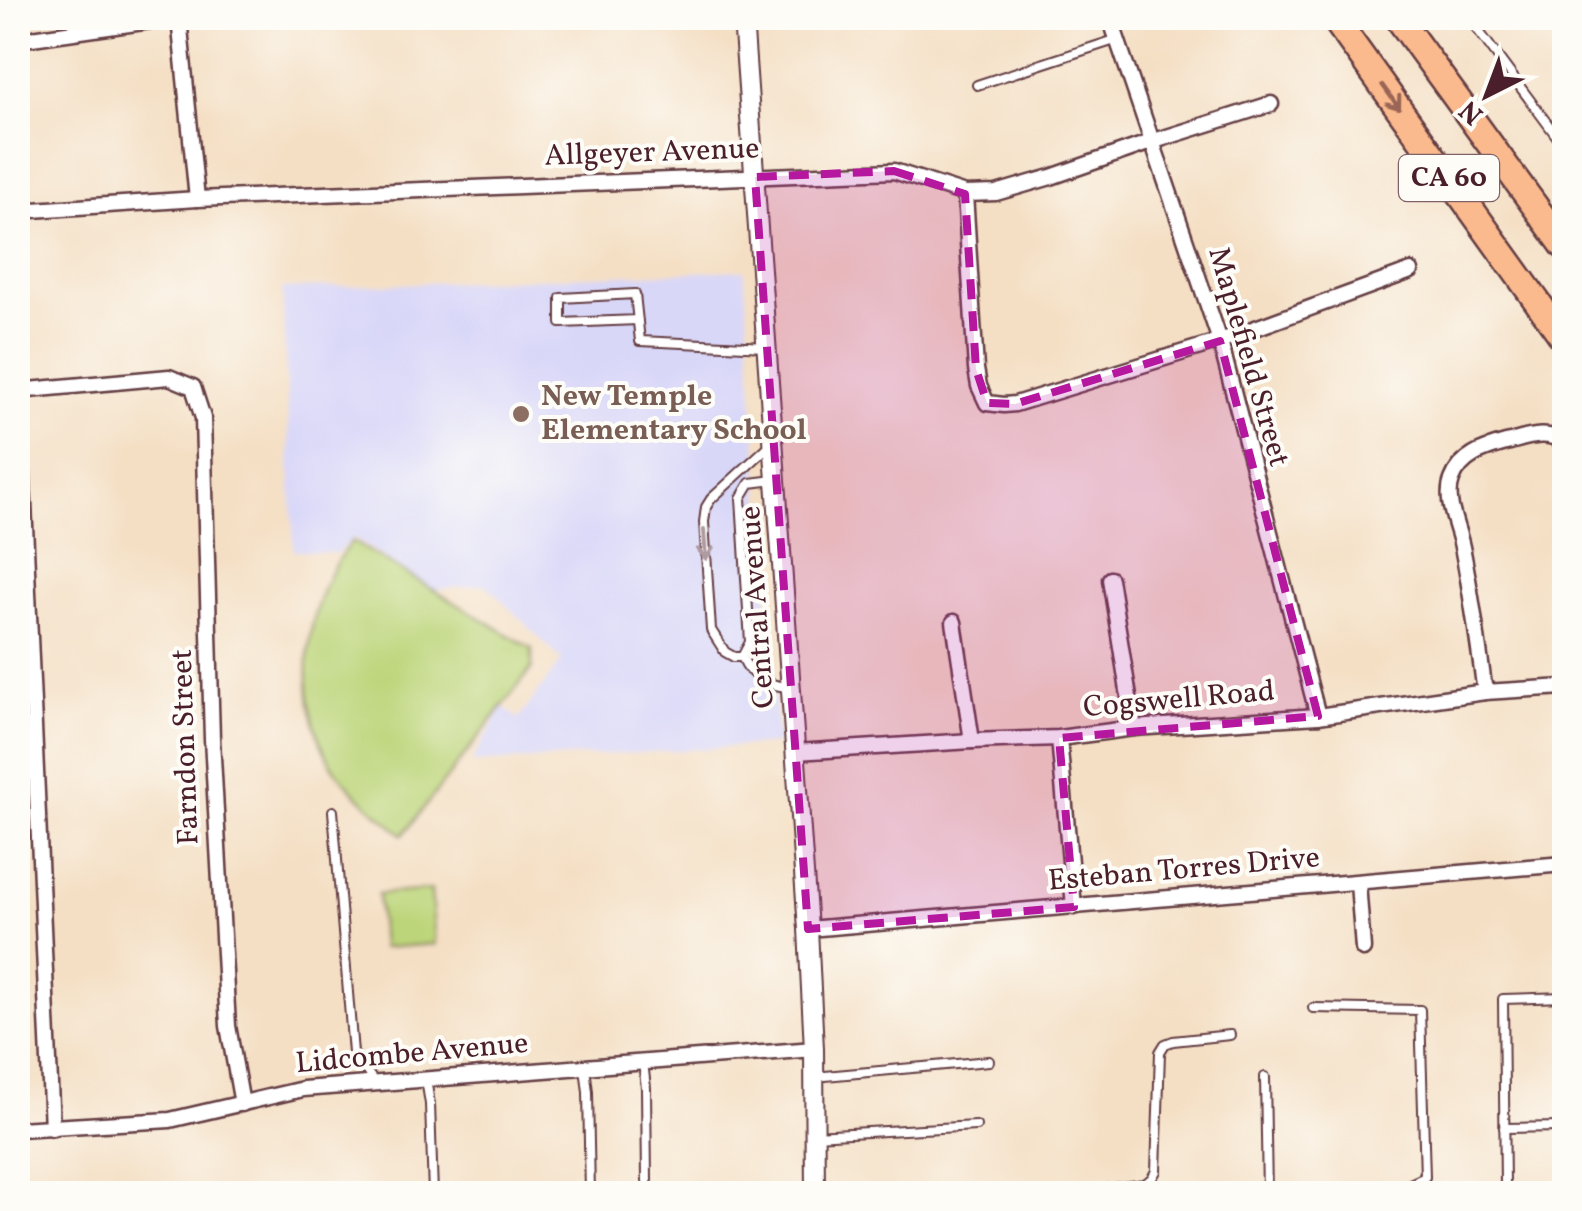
<svg xmlns="http://www.w3.org/2000/svg" width="1582" height="1211" font-family="Vollkorn,serif">
<style>
.built{fill:#d9d7f8}
.green{fill:#bdd57a;stroke:#847a52;stroke-width:2.5}
.lines{fill:none;stroke-linecap:round;stroke-linejoin:round}
.service-casing{stroke:#643c42;stroke-width:12}
.minor-casing{stroke:#643c42;stroke-width:19}
.tertiary-casing{stroke:#643c42;stroke-width:22}
.motorway-casing{stroke:#643c42;stroke-width:30}
.service{stroke:#fff;stroke-width:8}
.minor{stroke:#fff;stroke-width:14}
.tertiary{stroke:#fff;stroke-width:18}
.motorway{stroke:#fbba8d;stroke-width:25}
.oneway{stroke:#9a6557}
.oneway2{stroke:#ae9aa0}
.marked{fill:#b5179e;fill-opacity:0.2;stroke:#b5179e;stroke-width:8;stroke-dasharray:20 12;stroke-linejoin:round}
.education-dot{fill:#8d6e63;stroke:#fdfcf7;stroke-width:4}
.labels{text-anchor:middle;dominant-baseline:central;stroke-width:8;stroke-linejoin:round;paint-order:stroke}
.shield{fill:#fdfcf7;stroke:#806168;stroke-width:2.5}
.shield-label{font-size:28px;font-weight:bold;fill:#4a1f2b}
.street-label{font-size:30px;fill:#4a1f2b;stroke:#fdfcf7}
.education-label{font-size:30px;font-weight:bold;fill:#785e54;stroke:#fdfcf7;text-anchor:start}
</style>
<rect width="100%" height="100%" fill="#fdfcf7"/>
<filter id="ink" filterUnits="userSpaceOnUse"><feTurbulence type="fractalNoise" baseFrequency=".01" numOctaves="2"/><feDisplacementMap in="SourceGraphic" scale="20" xChannelSelector="R" yChannelSelector="G"/><feConvolveMatrix kernelMatrix="1 2 1 2 8 2 1 2 1" color-interpolation-filters="sRGB"/></filter>
<filter id="wash" filterUnits="userSpaceOnUse"><feTurbulence type="fractalNoise" baseFrequency=".0048" numOctaves="4" result="noise"/><feDisplacementMap in="SourceGraphic" scale="40" xChannelSelector="R" yChannelSelector="G"/><feGaussianBlur stdDeviation="2.25" result="paint"/><feColorMatrix in="noise" values="0 0 0 0 0 0 0 0 0 0 0 0 0 0 0 0 0 1.4 0 .05"/><feComposite in="paint" operator="in"/></filter>
<g filter="url(#wash)">
<rect width="100%" height="100%" fill="#f4dfc4"/>
<polygon class="built" points="744,270 778,744 471,763 503,707 519,719 562,660 485,584 436,590 353,538 337,553 294,551 282,289"/>
<g class="green">
<path d="M352,541L532,649V668L403,835C377,813 351,793 332,765C292,700 303,598 352,541Z"/>
<polygon points="431,890 435,944 382,948 378,894"/>
</g>
</g>
<g filter="url(#ink)">
<g class="lines">
<defs>
<g id="service">
<polyline points="1469,18 1564,146"/>
<polyline points="977,85 1118,39"/>
<polyline points="638,320 561,323 561,298 635,294 640,341 767,347"/>
<polyline points="770,445 711,499 706,507 704,522 711,630 725,652 734,657 742,657 750,642 741,498 750,483 774,480"/>
<path d="M742,657C752,679 766,685 789,687"/>
<polyline points="333,811 353,1053 375,1083"/>
<polyline points="1313,1008 1420,1010 1425,1177 1389,1194"/>
<polyline points="643,1062 646,1088 647,1181"/>
<polyline points="585,1067 588,1092 590,1194"/>
<polyline points="814,1077 989,1061"/>
<polyline points="1265,1077 1267,1194"/>
<polyline points="426,1079 430,1104 433,1194"/>
<polyline points="1504,1128 1564,1127"/>
<polyline points="814,1135 976,1126"/>
<polyline points="1505,1185 1503,999 1564,997"/>
<polyline points="1067,1194 1145,1184 1152,1178 1156,1171 1160,1052 1165,1044 1173,1041 1230,1035"/>
</g>
<g id="minor">
<polyline points="179,18 197,199"/>
<polyline points="1110,18 1220,341 1318,716"/>
<polyline points="18,40 171,18"/>
<polyline points="965,194 976,369 979,386 987,403 1004,405 1015,404 1220,341 1411,271"/>
<polyline points="18,211 197,199 894,171 965,194 996,193 1051,177 1151,142 1271,104"/>
<polyline points="18,391 169,377 193,387 203,418 212,739 228,1026 242,1104"/>
<polyline points="19,391 52,1128"/>
<polyline points="1110,579 1134,728"/>
<polyline points="954,622 972,741"/>
<path d="M1485,692C1478,644 1472,595 1462,547C1458,526 1444,501 1452,480C1461,456 1484,449 1506,443C1526,438 1547,429 1564,443"/>
<polyline points="1059,738 1074,907"/>
<polyline points="796,752 972,741 1059,738 1134,728 1318,716 1485,692 1564,687"/>
<polyline points="1358,883 1363,949"/>
<polyline points="808,929 1564,864"/>
<polyline points="18,1129 170,1120 303,1089 814,1049"/>
</g>
<polyline id="tertiary" points="743,18 808,929 814,1049 815,1194"/>
<g id="motorway">
<polyline points="1334,18 1564,339"/>
<polyline points="1398,18 1564,246"/>
</g>
</defs>
<use href="#service" class="service-casing"/>
<use href="#minor" class="minor-casing"/>
<use href="#tertiary" class="tertiary-casing"/>
<use href="#motorway" class="motorway-casing"/>
<use href="#service" class="service"/>
<use href="#minor" class="minor"/>
<use href="#tertiary" class="tertiary"/>
<use href="#motorway" class="motorway"/>
</g>
<defs><path id="oneway-shaft" d="M-6 0H5M1.5-3L5.5 0L1.5 3" fill="none" stroke-width="1.6" stroke-linecap="round" stroke-linejoin="round" transform="scale(2.5)"/></defs>
<use class="oneway" href="#oneway-shaft" transform="translate(1391 97) rotate(54)"/>
<use class="oneway2" href="#oneway-shaft" transform="translate(705 545) rotate(86)"/>
</g>
<path class="marked" d="M894,171L965,194L976,369L987,403L1015,404L1220,341L1318,716L1059,738L1074,907L808,929L755,177Z"/>
<circle class="education-dot" cx="521" cy="414" r="10"/>
<g class="labels">
<rect class="shield" x="1399" y="155" width="100" height="46" rx="8"/>
<g class="shield-label">
<text x="1449" y="178">CA 60</text>
</g>
<g class="street-label">
<text transform="translate(652 153) rotate(-2)">Allgeyer Avenue</text>
<text transform="translate(1248 357) rotate(74)">Maplefield Street</text>
<text transform="translate(758 607) rotate(-94)">Central Avenue</text>
<text transform="translate(1179 700) rotate(-5)">Cogswell Road</text>
<text transform="translate(186 747) rotate(-92)">Farndon Street</text>
<text transform="translate(1184 870) rotate(-5)">Esteban Torres Drive</text>
<text transform="translate(412 1054) rotate(-5)">Lidcombe Avenue</text>
</g>
<g class="education-label">
<text x="541" y="397">New Temple<tspan x="541" dy="34">Elementary School</tspan></text>
</g>
</g>
<rect width="1582" height="1211" fill="none" stroke="#fdfcf7" stroke-width="60"/>
<g transform="translate(1487 95) rotate(222)" stroke="#fdfcf7" stroke-width="8" paint-order="stroke">
<path d="M0-8L18 38L0 25L-18 38Z" fill="#4a1f2b"/>
<text y="-15" font-size="28" font-weight="bold" text-anchor="middle" fill="#4a1f2b">N</text>
</g>
</svg>
